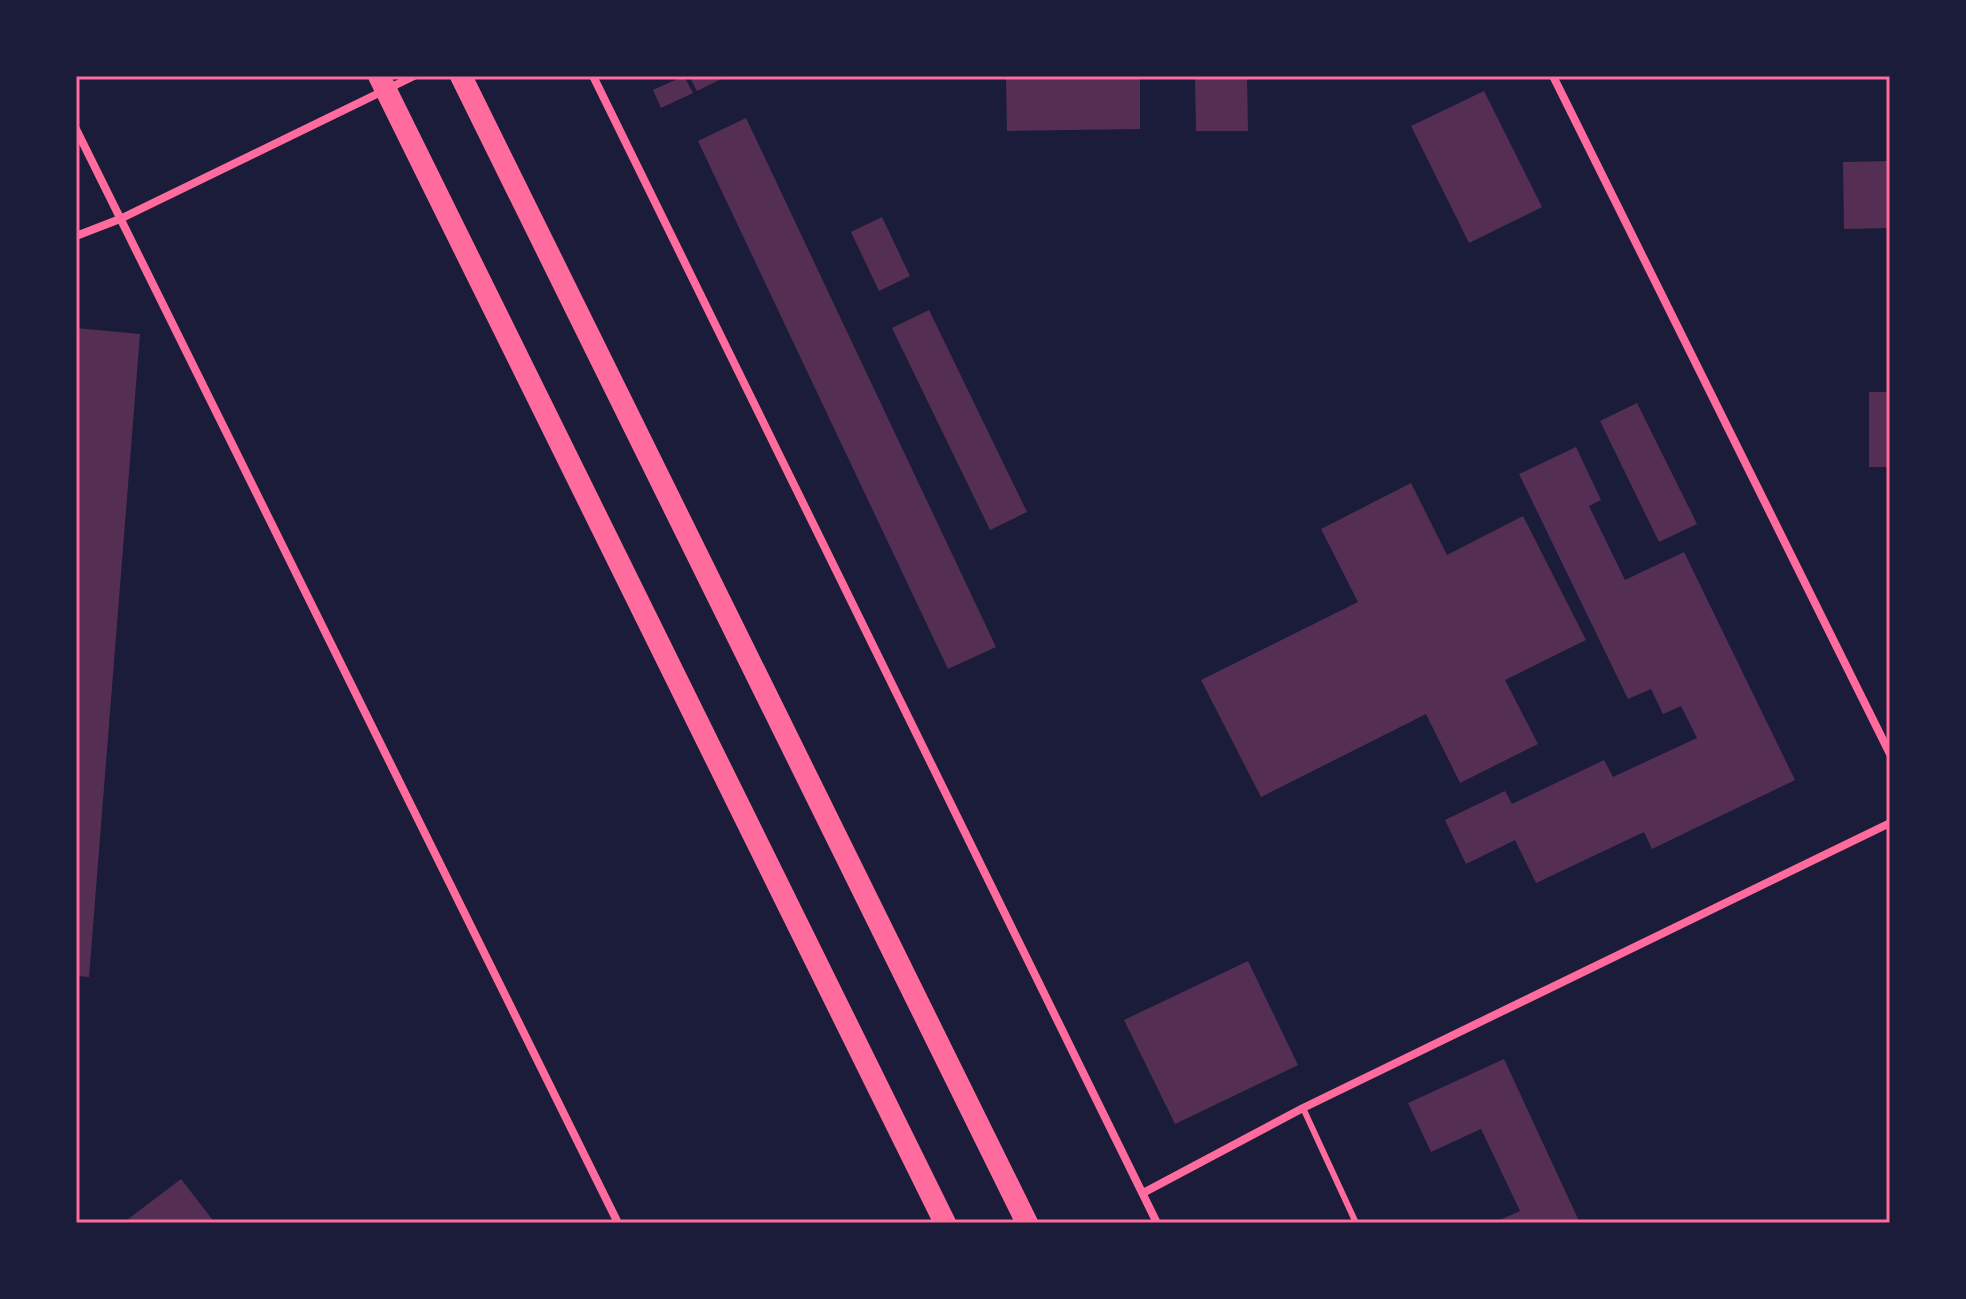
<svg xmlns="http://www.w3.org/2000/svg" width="1966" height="1299" font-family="Ubuntu,sans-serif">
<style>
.building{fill:#542f53}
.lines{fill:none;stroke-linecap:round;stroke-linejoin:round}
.service{stroke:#ff6b9d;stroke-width:6}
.minor{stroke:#ff6b9d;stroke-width:8}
.trunk{stroke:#ff6b9d;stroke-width:22}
.neatline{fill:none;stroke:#ff6b9d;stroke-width:3}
</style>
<rect width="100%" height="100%" fill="#1b1b3a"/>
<g class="building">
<polygon points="684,76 693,93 661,108 653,90"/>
<polygon points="693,76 727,76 697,91 690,78"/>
<polygon points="1080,76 1140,76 1140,129 1007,131 1006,79 1080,78"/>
<polygon points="1195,76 1247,76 1248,131 1196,131"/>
<polygon points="1484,91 1542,207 1469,243 1411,126"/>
<polygon points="746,118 996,647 948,669 698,141"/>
<polygon points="1890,161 1890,228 1844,229 1843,162"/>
<polygon points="882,217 910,276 879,291 851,232"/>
<polygon points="929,310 1027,512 990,530 892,328"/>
<polygon points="76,328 140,334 89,977 76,976"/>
<rect x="1869" y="392" width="21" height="75"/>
<polygon points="1637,403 1697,524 1659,542 1600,421"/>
<polygon points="1576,447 1601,500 1589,506 1625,580 1684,552 1795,780 1652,849 1644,832 1536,883 1515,840 1466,864 1445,820 1505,791 1512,804 1604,760 1613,777 1697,738 1681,706 1663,714 1651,689 1628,699 1519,474"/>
<polygon points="1411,483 1447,555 1523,516 1586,640 1505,680 1538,744 1460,783 1426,714 1261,797 1201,680 1358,602 1321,529"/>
<polygon points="1248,961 1298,1065 1175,1124 1124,1020"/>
<polygon points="1504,1059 1580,1223 1493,1223 1520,1211 1481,1129 1431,1152 1408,1103"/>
<polygon points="181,1179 215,1223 123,1223"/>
</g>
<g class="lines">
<polyline class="service" points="1303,1108 1356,1223"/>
<g class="minor">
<polyline points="593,76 1157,1223"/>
<polyline points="1553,76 1890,754"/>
<polyline points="76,129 618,1223"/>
<polyline points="76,236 120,219 414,76"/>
<polyline points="1143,1193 1303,1108 1890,823"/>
</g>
<g class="trunk">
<polyline points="379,76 945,1223"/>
<polyline points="461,76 1027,1223"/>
</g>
</g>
<rect width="1966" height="1299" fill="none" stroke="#1b1b3a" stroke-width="156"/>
<rect x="78" y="78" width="1810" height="1143" class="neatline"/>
</svg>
